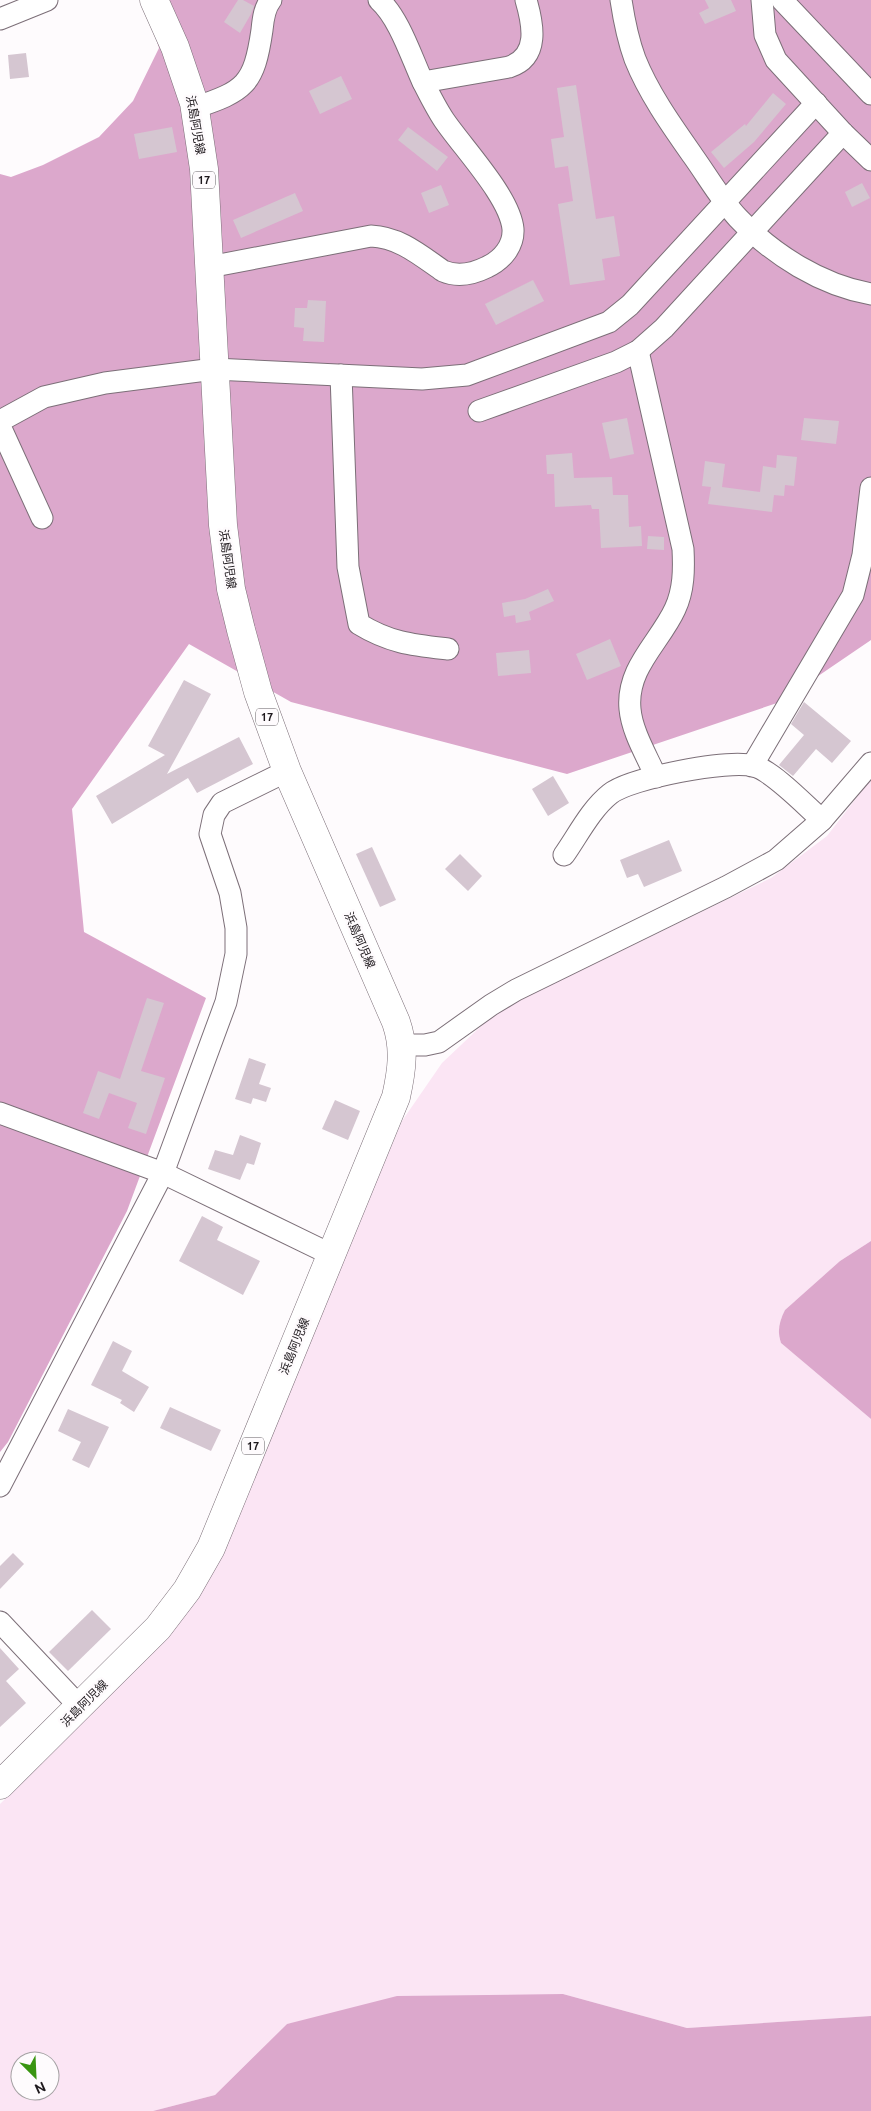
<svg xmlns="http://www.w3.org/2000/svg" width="871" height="2111" font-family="Ubuntu,'Noto Sans JP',sans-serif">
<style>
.green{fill:#fbe5f4;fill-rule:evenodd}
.forest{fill:#dca8cc}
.building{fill:#d5c6d1}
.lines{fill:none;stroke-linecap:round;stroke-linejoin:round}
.minor-casing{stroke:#7c6f78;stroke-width:23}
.major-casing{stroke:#7c6f78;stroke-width:29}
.minor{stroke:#fff;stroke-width:21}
.major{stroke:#fff;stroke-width:28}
.labels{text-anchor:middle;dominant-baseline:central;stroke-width:5;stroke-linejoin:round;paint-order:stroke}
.shield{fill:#fefbfd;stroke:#615d60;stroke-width:1}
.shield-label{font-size:11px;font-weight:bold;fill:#1e191d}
.street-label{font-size:12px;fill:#1e191d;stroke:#fefbfd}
</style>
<rect width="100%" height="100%" fill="#fefbfd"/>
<path class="green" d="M871,779V1241L840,1261L785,1310C779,1322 777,1331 781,1343L871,1419V2016L687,2028L563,1994L287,2024L215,2095L153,2111H0V1804L150,1656L209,1574L402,1121L442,1063L497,1011L771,878L827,836ZM20,2061H50V2091H20Z"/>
<g class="forest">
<polygon points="141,0 871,0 871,640 780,702 567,774 291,702 189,644 72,809 84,932 206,998 127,1211 8,1442 0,1452 0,174 11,177 43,165 99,137 133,101 159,48 149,17"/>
<path d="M871,1241V1419L781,1343C777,1331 779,1322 785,1310L840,1261Z"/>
<polygon points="563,1994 687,2028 871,2016 871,2111 153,2111 215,2095 287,2024 397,1996"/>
</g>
<g class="building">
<polygon points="238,0 243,0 254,6 251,14 240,33 224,22"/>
<polygon points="705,0 731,0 736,11 705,24 699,13 709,8"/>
<polygon points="26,53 29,77 10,79 8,55"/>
<polygon points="341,76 352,99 320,114 309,91"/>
<polygon points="576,85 596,219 614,216 620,256 602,259 605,280 570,285 558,204 573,201 568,166 555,168 551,139 564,137 557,88"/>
<polygon points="773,93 786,104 754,142 724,168 711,152 745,124 746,126"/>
<polygon points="172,127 177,152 139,159 134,134"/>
<polygon points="408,127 448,157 437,171 398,140"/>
<polygon points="862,183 870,198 852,207 845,192"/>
<polygon points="441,185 449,205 429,213 421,193"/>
<polygon points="295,193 303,211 241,238 233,220"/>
<polygon points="533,280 544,301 496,325 485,304"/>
<polygon points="308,300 326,301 324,342 303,341 304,328 294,327 295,308 307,308"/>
<polygon points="627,418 634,454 610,459 602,423"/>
<polygon points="804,418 839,421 836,444 801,440"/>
<polygon points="572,453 574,478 612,477 613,495 628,495 629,527 641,526 642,546 601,548 599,509 592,509 591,505 555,507 554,474 547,474 546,455"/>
<polygon points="777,455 797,457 794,486 785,485 784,496 774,495 772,512 708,504 711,487 702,486 705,461 725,464 722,487 760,492 763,466 776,468"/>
<polygon points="648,536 664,537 664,550 647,549"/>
<polygon points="548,589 554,601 529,612 531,620 516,623 515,615 504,617 502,603 525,599"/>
<polygon points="610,639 621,666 587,680 576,654"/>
<polygon points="529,650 531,673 498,676 496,653"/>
<polygon points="184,680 211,694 167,774 239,737 253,764 197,793 188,778 112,824 96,796 165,755 148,746"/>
<polygon points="804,702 851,741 832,763 816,749 793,776 779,765 804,735 791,724"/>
<polygon points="553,776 569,803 548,816 532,789"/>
<polygon points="669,840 682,871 644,887 638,874 627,878 620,860"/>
<polygon points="372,847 396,900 380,907 356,854"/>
<polygon points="460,854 482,876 468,891 445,869"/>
<polygon points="147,998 164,1003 141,1071 165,1078 146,1134 128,1128 137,1103 109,1093 99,1119 83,1113 98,1071 120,1079"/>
<polygon points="249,1058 266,1064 259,1084 271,1088 266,1102 253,1098 251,1104 235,1099"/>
<polygon points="335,1100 360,1111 348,1140 322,1129"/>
<polygon points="240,1135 261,1143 254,1165 247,1163 240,1180 208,1169 215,1150 233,1155"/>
<polygon points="202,1216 223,1227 217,1240 260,1261 243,1295 179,1261"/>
<polygon points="113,1341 132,1351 122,1371 149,1387 134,1412 120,1403 122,1400 91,1385"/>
<polygon points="170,1407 221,1430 211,1451 160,1428"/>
<polygon points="68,1409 109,1427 89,1468 72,1460 81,1442 58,1431"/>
<polygon points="13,1553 24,1564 0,1589 0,1566"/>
<polygon points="92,1610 111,1629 68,1671 49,1652"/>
<polygon points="0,1648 19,1669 6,1681 26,1703 0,1727"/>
</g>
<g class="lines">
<defs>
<g id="minor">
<path d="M621,0C624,20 628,40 635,59C649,94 672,126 693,156C708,177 721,200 738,218C773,255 821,285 871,294"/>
<polyline points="762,0 765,35 776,60 843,133 871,160"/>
<polyline points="782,0 871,94"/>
<polyline points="0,19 47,0"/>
<path d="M423,82L509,67C540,57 533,24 526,0"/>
<path d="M194,108C245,91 254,85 262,30C263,20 264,8 271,0"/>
<path d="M209,267L371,236C399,237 420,255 443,271C457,277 473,274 487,267C502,260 514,246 513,229C510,197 463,148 444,120C436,108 429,94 422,80C411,56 399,18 379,0"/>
<path d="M638,351L683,549C684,569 684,590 675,609C660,642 626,668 630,709C632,732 647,756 656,777"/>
<path d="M341,375L348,567L359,624C390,643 413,645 448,649"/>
<polyline points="479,411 616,362 638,351 664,328 843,133"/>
<polyline points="0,421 44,397 105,383 214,369 422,379 467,375 609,322 630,305 816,103"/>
<polyline points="0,426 42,518"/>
<polyline points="752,766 853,595 863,555 871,488"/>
<path d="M564,855C578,835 591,809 610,794C630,778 729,759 754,766C773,771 806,806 822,820"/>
<polyline points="402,1045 425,1045 439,1042 491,1005 516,990 726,887 776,860 822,820 871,763"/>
<polyline points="0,1113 163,1173 332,1255"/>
<polyline points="0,1486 163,1173 226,1002 236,954 236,928 230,893 210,834 214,815 222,803 287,771"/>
<polyline points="0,1622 80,1707"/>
</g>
<path id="major" d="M0,1785L158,1628L187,1590L211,1548L396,1097C402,1070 405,1048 396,1022L287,771L258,692L241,630L231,589L223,525L204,169L194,103L175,47L154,0"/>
</defs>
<use href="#minor" class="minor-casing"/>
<use href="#major" class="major-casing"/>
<use href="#minor" class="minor"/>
<use href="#major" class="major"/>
</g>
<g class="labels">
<g class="shield">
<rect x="193" y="171.5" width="22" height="17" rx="4"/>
<rect x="256" y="708.5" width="22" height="17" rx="4"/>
<rect x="242" y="1437.5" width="22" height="17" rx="4"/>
</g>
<g class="shield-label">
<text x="204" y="180">17</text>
<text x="267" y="717">17</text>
<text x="253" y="1446">17</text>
</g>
<g class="street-label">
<text transform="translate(196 125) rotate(80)">浜島阿児線</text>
<text transform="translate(228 559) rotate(82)">浜島阿児線</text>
<text transform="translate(360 940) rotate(67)">浜島阿児線</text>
<text transform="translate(294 1346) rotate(-68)">浜島阿児線</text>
<text transform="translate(84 1703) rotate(-45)">浜島阿児線</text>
</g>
</g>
<g transform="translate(35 2076) rotate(156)"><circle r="24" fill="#fefbfd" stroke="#a4a1a3"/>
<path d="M0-4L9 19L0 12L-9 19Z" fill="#399511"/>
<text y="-8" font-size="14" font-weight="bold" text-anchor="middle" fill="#1e191d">N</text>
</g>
</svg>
